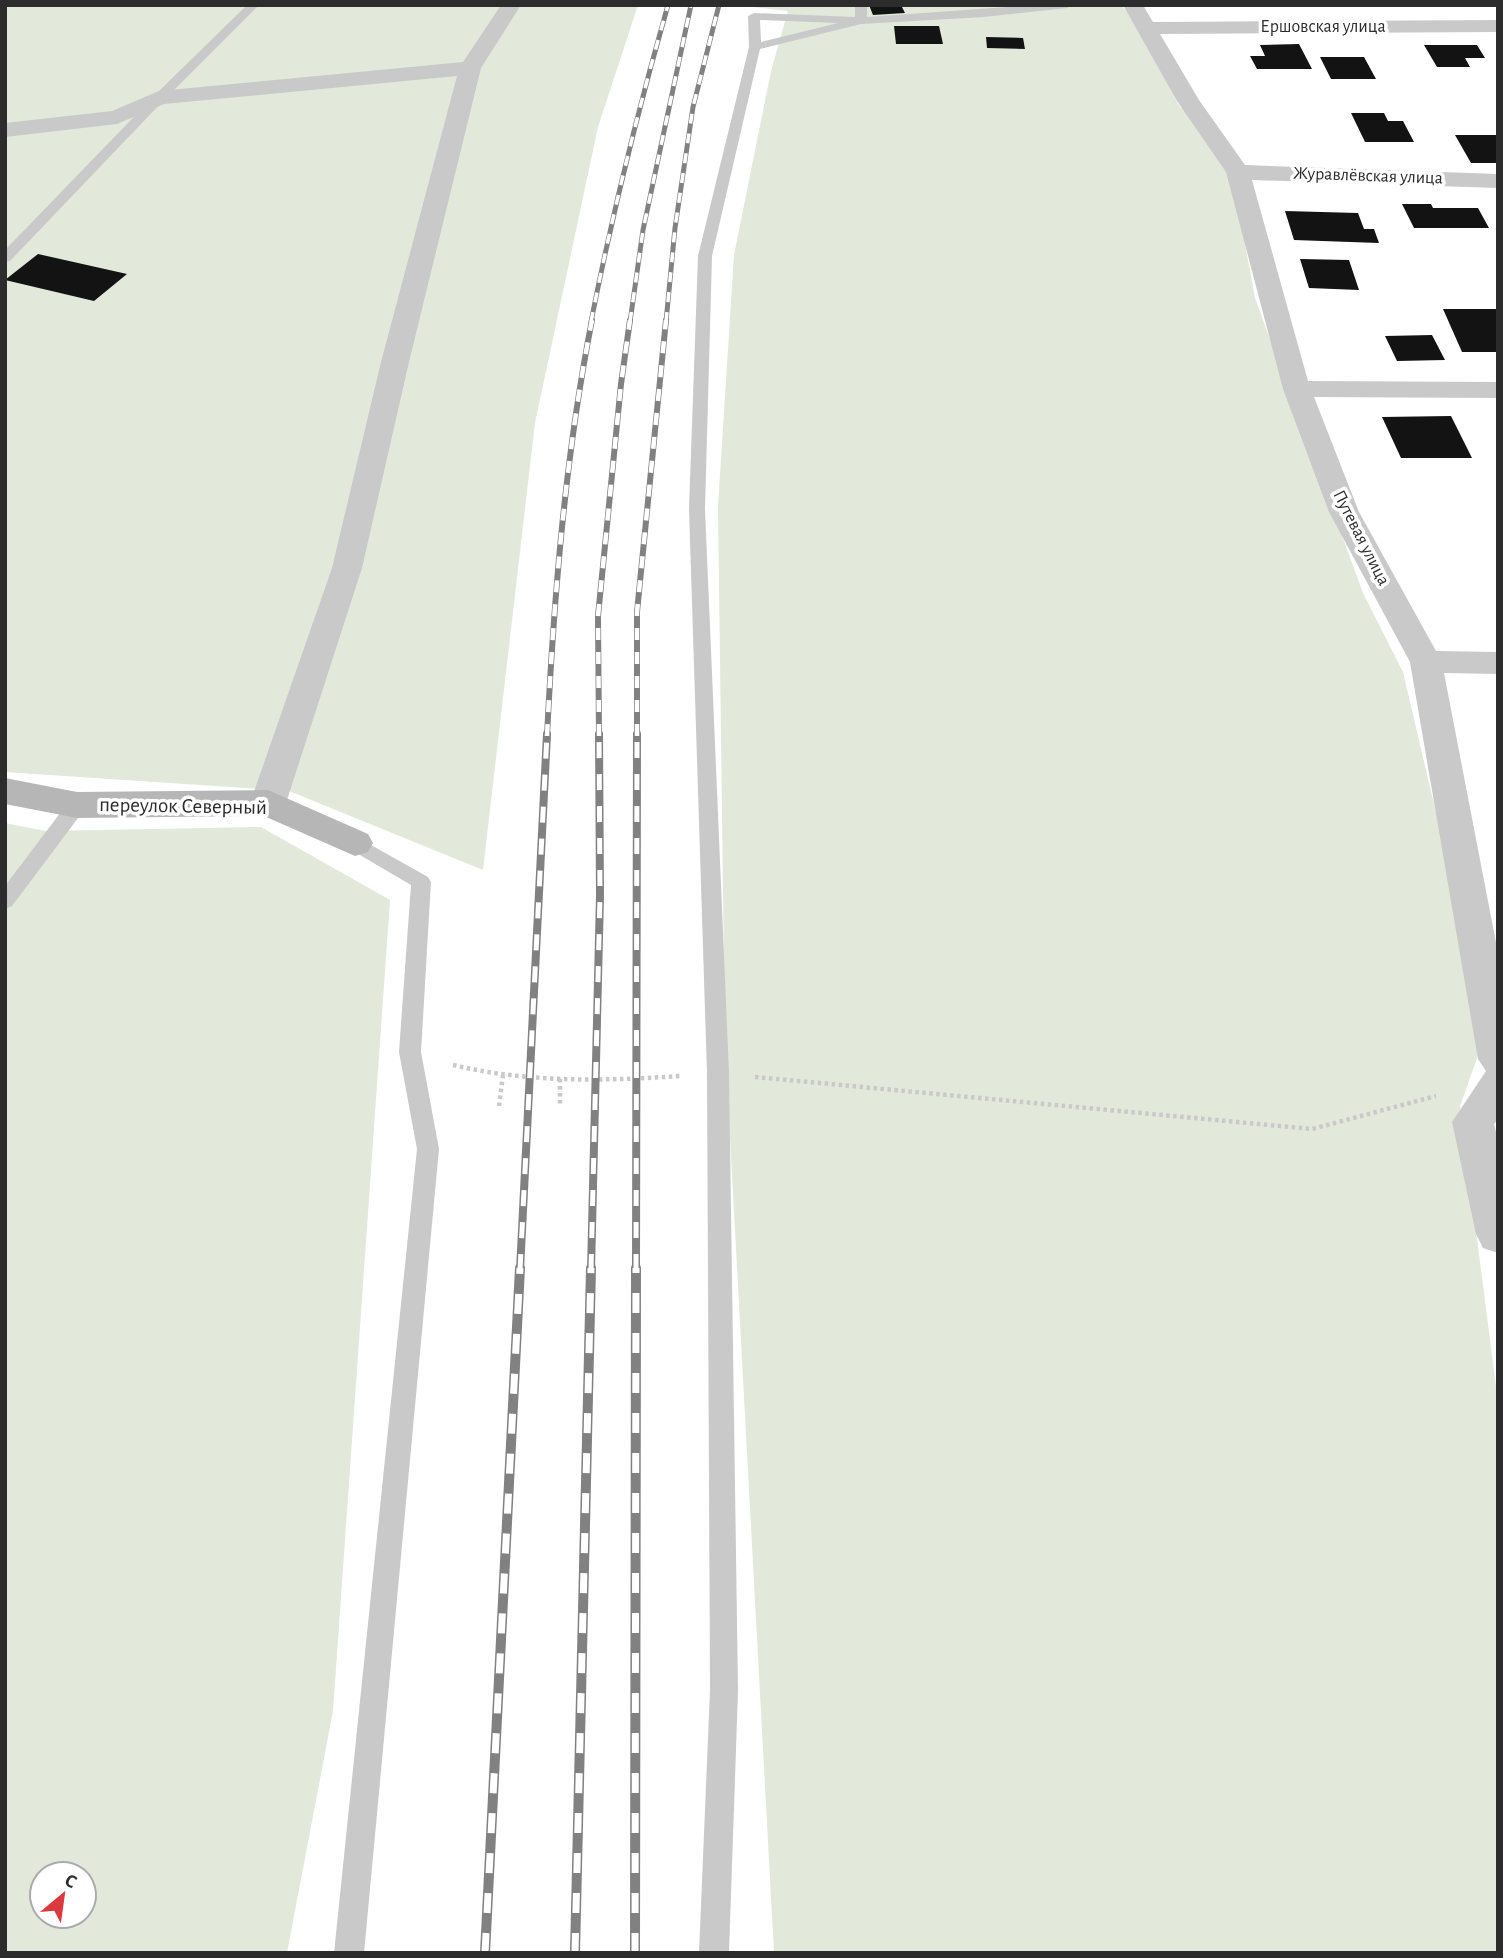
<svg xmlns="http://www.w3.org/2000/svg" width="1503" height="1958" font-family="'Alegreya Sans',sans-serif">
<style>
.green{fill:#e2e9db;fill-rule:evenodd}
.building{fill:#131313}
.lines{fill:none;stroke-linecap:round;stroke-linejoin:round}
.path{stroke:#c9c9c9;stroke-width:4.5;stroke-dasharray:3.5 3.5;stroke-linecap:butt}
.lane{fill:#c9c9c9;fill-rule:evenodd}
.street{fill:#c9c9c9;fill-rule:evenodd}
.secondary{fill:#b6b6b6;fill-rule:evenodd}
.rail-far3-casing{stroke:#818181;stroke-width:5}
.rail-far2-casing{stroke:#818181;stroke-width:6}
.rail-far1-casing{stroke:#818181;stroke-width:8}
.rail-casing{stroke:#818181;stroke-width:10}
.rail-far3{stroke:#fff;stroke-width:3.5;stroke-dasharray:10;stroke-linecap:butt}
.rail-far2{stroke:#fff;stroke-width:4.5;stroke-dasharray:12;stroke-linecap:butt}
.rail-far1{stroke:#fff;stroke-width:5;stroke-dasharray:16;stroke-linecap:butt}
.rail{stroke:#fff;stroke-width:7;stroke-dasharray:20;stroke-linecap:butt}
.labels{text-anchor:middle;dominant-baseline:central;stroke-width:7;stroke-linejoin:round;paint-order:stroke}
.far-street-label{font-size:18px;fill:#2c2c2c;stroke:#fff}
.street-label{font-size:21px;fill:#2c2c2c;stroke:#fff}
</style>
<rect width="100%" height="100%" fill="#fff"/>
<g class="green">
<polygon points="5,5 638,5 598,127 535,423 483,870 289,791 5,772"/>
<polygon points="1121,5 1138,24 1178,104 1230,163 1255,298 1363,593 1403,672 1487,1030 1460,1106 1498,1402 1498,1953 774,1953 725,1045 718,506 734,255 771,71 788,11 744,6"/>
<path d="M5,823L46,831L261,827L390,900L333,1711L287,1953H5ZM42,1874H84V1916H42Z"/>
</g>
<g class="building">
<polygon points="869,5 901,5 905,13 873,15"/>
<polygon points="894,26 939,26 943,44 896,44"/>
<polygon points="986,37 1023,38 1025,49 987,48"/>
<polygon points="1299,44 1312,69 1257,69 1250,56 1265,56 1260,45"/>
<polygon points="1424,45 1477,45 1485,58 1465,58 1470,67 1437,67"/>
<polygon points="1320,57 1364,57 1376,79 1331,79"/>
<polygon points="1351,113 1384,113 1388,121 1403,121 1414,142 1365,142"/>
<polygon points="1455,135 1498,135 1498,163 1471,163"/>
<polygon points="1402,204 1431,204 1433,208 1478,208 1489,228 1414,228"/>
<polygon points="1285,211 1358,213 1364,229 1374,229 1379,243 1294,240"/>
<polygon points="38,254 127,274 94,301 5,280"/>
<polygon points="1300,259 1349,260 1359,290 1309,288"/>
<polygon points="1443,309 1498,309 1498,352 1462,352"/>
<polygon points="1432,335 1445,360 1397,361 1385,336"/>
<polygon points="1451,416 1472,458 1401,458 1382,417"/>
</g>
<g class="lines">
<g class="path">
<path d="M453,1065C529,1083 603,1081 680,1076"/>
<polyline points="755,1077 1312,1129 1436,1096"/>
<polyline points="560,1079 560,1105"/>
<polyline points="499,1106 503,1075"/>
</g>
<g class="lane">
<polygon points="247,5 259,5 163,101 10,261 5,262 5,250 155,95"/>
<path d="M855,5H867V17L1034,5H1072L1067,8L984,17L861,24L760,49L712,256L705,509L729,1073L738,1691L729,1953H699L710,1691L707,1073L689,509L698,256L749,47L748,16L754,13L855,17ZM760,20L838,23L761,42Z"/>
<polygon points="77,798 84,800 87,805 84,810 12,906 5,909 5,886 70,800"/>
<polygon points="355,836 428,877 431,882 421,1052 439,1149 364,1953 334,1953 417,1149 399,1052 411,885 348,848 345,843 348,838"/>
</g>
<g class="street">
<polygon points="501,5 521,5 481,68 409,362 362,568 286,803 280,812 268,816 256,812 250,803 332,568 381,362 457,76 164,104 117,124 5,137 5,123 112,111 159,91 463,62"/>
<polygon points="1123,5 1143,5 1153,22 1498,20 1498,32 1160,34 1199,100 1245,165 1498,174 1498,188 1252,180 1308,381 1498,382 1498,398 1314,397 1359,512 1436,651 1498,652 1498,674 1444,673 1498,953 1498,1119 1494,1124 1498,1140 1498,1253 1483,1248 1476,1234 1452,1122 1486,1071 1478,1059 1410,662 1329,512 1283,389 1226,172 1177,101"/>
</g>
<polygon class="secondary" points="5,778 77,792 268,790 368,834 373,843 368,852 355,856 264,816 77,818 5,804"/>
<defs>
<g id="rail-far3">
<path d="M591,322C612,215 638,110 668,5"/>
<polyline points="630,322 643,230 691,5"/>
<polyline points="666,322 675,228 693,107 719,5"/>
</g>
<g id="rail-far2">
<path d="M547,736C554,597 565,457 592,320"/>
<polyline points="599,736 598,616 621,384 630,320"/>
<polyline points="637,736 637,612 666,320"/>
</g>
<g id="rail-far1">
<polyline points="520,1270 547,734"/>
<polyline points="591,1270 600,896 599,734"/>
<polyline points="636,1270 637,734"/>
</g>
<g id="rail">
<polyline points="485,1953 520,1268"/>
<polyline points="575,1953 591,1268"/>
<polyline points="635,1953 636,1268"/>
</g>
</defs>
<use href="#rail-far3" class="rail-far3-casing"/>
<use href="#rail-far2" class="rail-far2-casing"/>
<use href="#rail-far1" class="rail-far1-casing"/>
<use href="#rail" class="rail-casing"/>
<use href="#rail-far3" class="rail-far3"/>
<use href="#rail-far2" class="rail-far2"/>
<use href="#rail-far1" class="rail-far1"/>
<use href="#rail" class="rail"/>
</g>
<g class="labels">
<g class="far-street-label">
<text x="1323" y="27">Ершовская улица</text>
<text transform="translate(1368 176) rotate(2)">Журавлёвская улица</text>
<text transform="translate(1361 538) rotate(63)">Путевая улица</text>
</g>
<g class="street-label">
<text transform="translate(183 806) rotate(1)">переулок Северный</text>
</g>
</g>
<rect width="1503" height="1958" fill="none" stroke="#2c2c2c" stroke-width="14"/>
<g transform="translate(63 1895) rotate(29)"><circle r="33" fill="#ffffff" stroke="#ababab" stroke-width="2"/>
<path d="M0-5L12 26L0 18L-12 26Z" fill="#d9393f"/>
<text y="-10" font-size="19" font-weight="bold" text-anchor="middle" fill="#2c2c2c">С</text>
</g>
</svg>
